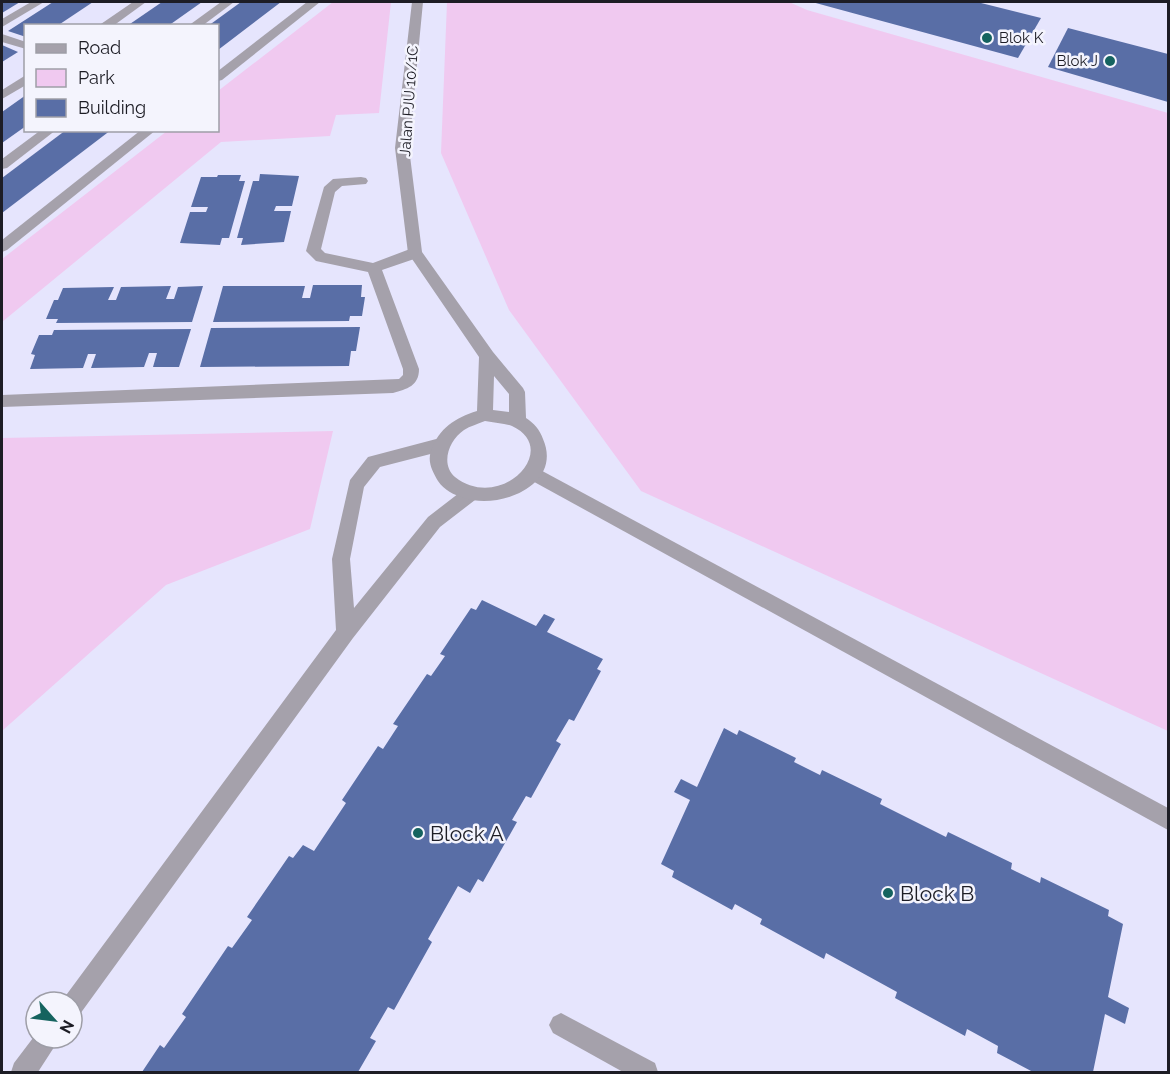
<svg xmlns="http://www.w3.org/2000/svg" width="1170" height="1074" font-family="Raleway,sans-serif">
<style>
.green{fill:#f0c9f0}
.building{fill:#596ea6}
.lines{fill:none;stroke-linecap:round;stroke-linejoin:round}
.lane{fill:#a5a1ab;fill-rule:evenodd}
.street{fill:#a5a1ab;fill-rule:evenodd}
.poi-dot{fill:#15635f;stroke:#f4f4fd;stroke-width:2}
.labels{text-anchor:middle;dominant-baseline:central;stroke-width:5;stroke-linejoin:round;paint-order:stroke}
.far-poi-label{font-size:15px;fill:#1d1d25;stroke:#f4f4fd;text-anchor:start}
.far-street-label{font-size:15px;fill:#1d1d25;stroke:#f4f4fd}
.near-poi-label{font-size:21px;fill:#1d1d25;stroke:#f4f4fd;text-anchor:start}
</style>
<rect width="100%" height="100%" fill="#e6e5fd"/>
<g class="green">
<polygon points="333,2 391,2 379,113 336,115 330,136 221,142 2,322 2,259 167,131 218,130 218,91"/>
<polygon points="447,2 789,2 807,10 1168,113 1168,731 641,491 509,310 441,153"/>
<polygon points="333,431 310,529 166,585 2,731 2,438"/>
</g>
<g class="building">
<polygon points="2,2 20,2 2,13"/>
<polygon points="53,2 93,2 57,26 26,26 26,37 8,31"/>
<polygon points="162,2 202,2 168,26 127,26"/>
<polygon points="241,2 281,2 218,50 218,26 208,26"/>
<polygon points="812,2 977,2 1041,18 1018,58"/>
<polygon points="1068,28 1168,54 1168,102 1048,67"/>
<polygon points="2,45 18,52 2,62"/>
<polygon points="26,95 26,126 2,143 2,112"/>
<polygon points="66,130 111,130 2,213 2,178"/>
<polygon points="260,174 299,176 292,206 276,206 274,211 291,211 284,242 241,245 243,238 237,238 253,181 259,181"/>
<polygon points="218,175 241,175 239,181 245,181 229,238 222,238 220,245 180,243 190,212 206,212 208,207 191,207 201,177 217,177"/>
<polygon points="313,285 362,285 361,297 365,297 362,316 350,316 349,321 213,322 223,286 305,286 302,298 310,298"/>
<polygon points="171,286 166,299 174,299 178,287 203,286 192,322 56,323 58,319 46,319 54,300 58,300 63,288 114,287 108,300 116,300 121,287"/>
<polygon points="360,327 356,351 351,351 349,366 200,367 211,328"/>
<polygon points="191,329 179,367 153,367 157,353 149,353 144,367 91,368 96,354 88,354 83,368 30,369 35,355 31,354 39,335 52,335 54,330"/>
<polygon points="482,600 536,626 544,614 555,619 547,632 603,659 597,669 601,671 574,721 569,719 556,741 561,744 531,798 526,796 512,820 517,822 483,882 478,879 470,893 458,886 428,939 432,942 394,1010 388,1007 370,1038 376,1041 358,1072 142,1072 160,1045 164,1048 186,1017 182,1014 228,946 232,948 252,920 247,917 289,856 293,858 303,845 314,851 346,803 342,800 378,746 383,749 398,726 393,724 427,674 431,676 445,656 440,654 471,608 476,610"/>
<polygon points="724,728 737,735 739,730 796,758 794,762 820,775 822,770 882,799 880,804 946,837 948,832 1012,863 1011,869 1040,883 1041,877 1109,910 1108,916 1123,924 1108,997 1129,1008 1125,1024 1105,1014 1093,1072 1033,1072 997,1053 998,1046 967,1029 965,1036 895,998 897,992 826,953 824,959 760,924 762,919 735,904 732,910 672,877 674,871 661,864 690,800 674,792 681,779 697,787"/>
</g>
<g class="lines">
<g class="lane">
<polygon points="31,2 44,2 2,27 2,19"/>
<polygon points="221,2 234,2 202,26 188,26"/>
<polygon points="2,34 26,42 26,49 2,42"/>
<polygon points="41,130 56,130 7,168 2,169 2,159"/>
<path d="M361,177L366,178L368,181L366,184L342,186L335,192L321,249L325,253L373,263L410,249H420L422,253L420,257L382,270L419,369C419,386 407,389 393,393L2,407V395L399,379L403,375V369L368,272L316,261L306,251L324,187L333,179Z"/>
<polygon points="440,438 446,440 448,445 446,450 380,467 364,487 350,559 354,608 428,517 463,490 469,488 475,490 478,495 475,500 440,527 353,638 80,1014 72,1018 72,1002 62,1002 64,998 336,630 332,559 350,480 368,457"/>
<polygon points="533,466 1168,808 1168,830 527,478 524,473 527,468"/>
<polygon points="561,1013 655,1063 658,1072 623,1072 553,1033 549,1025 553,1017"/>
<polygon points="36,1034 36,1038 60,1038 38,1072 11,1072 14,1063"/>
</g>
<g class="street">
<polygon points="133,2 146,2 113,26 98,26"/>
<polygon points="307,2 320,2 222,80 218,81 218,71"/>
<path d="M412,2H423L409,148L422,252L493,352L523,388L525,392L526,418C534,423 540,430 543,439C563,485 500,510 464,498C454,495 444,490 438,481C433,472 427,462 431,451C439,428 455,418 477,411L479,357L408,253L395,148ZM494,376L509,394V412L493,410ZM485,421C494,423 504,423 512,426C562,449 501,513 455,477C440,464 449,440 464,430C470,426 478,424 485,421Z"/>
<polygon points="26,75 26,85 2,99 2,90"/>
<polygon points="141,130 156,130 7,250 2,252 2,240"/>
</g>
</g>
<g class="poi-dot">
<circle cx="987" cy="38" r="6"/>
<circle cx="1110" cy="61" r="6"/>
<circle cx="418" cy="833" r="6"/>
<circle cx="888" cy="893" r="6"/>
</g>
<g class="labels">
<g class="far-poi-label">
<text x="999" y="38">Blok K</text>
<text x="1098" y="61" text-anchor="end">Blok J</text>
</g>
<g class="far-street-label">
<text transform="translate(409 101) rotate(-86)">Jalan PJU 10/1C</text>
</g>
<g class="near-poi-label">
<text x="430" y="833">Block A</text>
<text x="900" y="893">Block B</text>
</g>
</g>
<rect width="1170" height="1074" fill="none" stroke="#1d1d25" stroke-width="6"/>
<rect x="24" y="24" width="195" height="108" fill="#f4f4fd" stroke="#9e9ea7" stroke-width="1.5"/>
<rect x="36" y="44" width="30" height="9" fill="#a5a1ab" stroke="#9e9ea7" stroke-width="1.5"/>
<text x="78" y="54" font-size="18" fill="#1d1d25">Road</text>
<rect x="36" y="69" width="30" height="18" fill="#f0c9f0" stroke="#9e9ea7" stroke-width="1.5"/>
<text x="78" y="84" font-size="18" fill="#1d1d25">Park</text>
<rect x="36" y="99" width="30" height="18" fill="#596ea6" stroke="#9e9ea7" stroke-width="1.5"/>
<text x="78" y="114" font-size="18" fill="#1d1d25">Building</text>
<g transform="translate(54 1020) rotate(118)"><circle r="28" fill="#f4f4fd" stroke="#9e9ea7" stroke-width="1.5"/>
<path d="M0-4.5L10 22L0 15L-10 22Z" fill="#15635f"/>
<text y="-9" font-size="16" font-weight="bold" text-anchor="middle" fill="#1d1d25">N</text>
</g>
</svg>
